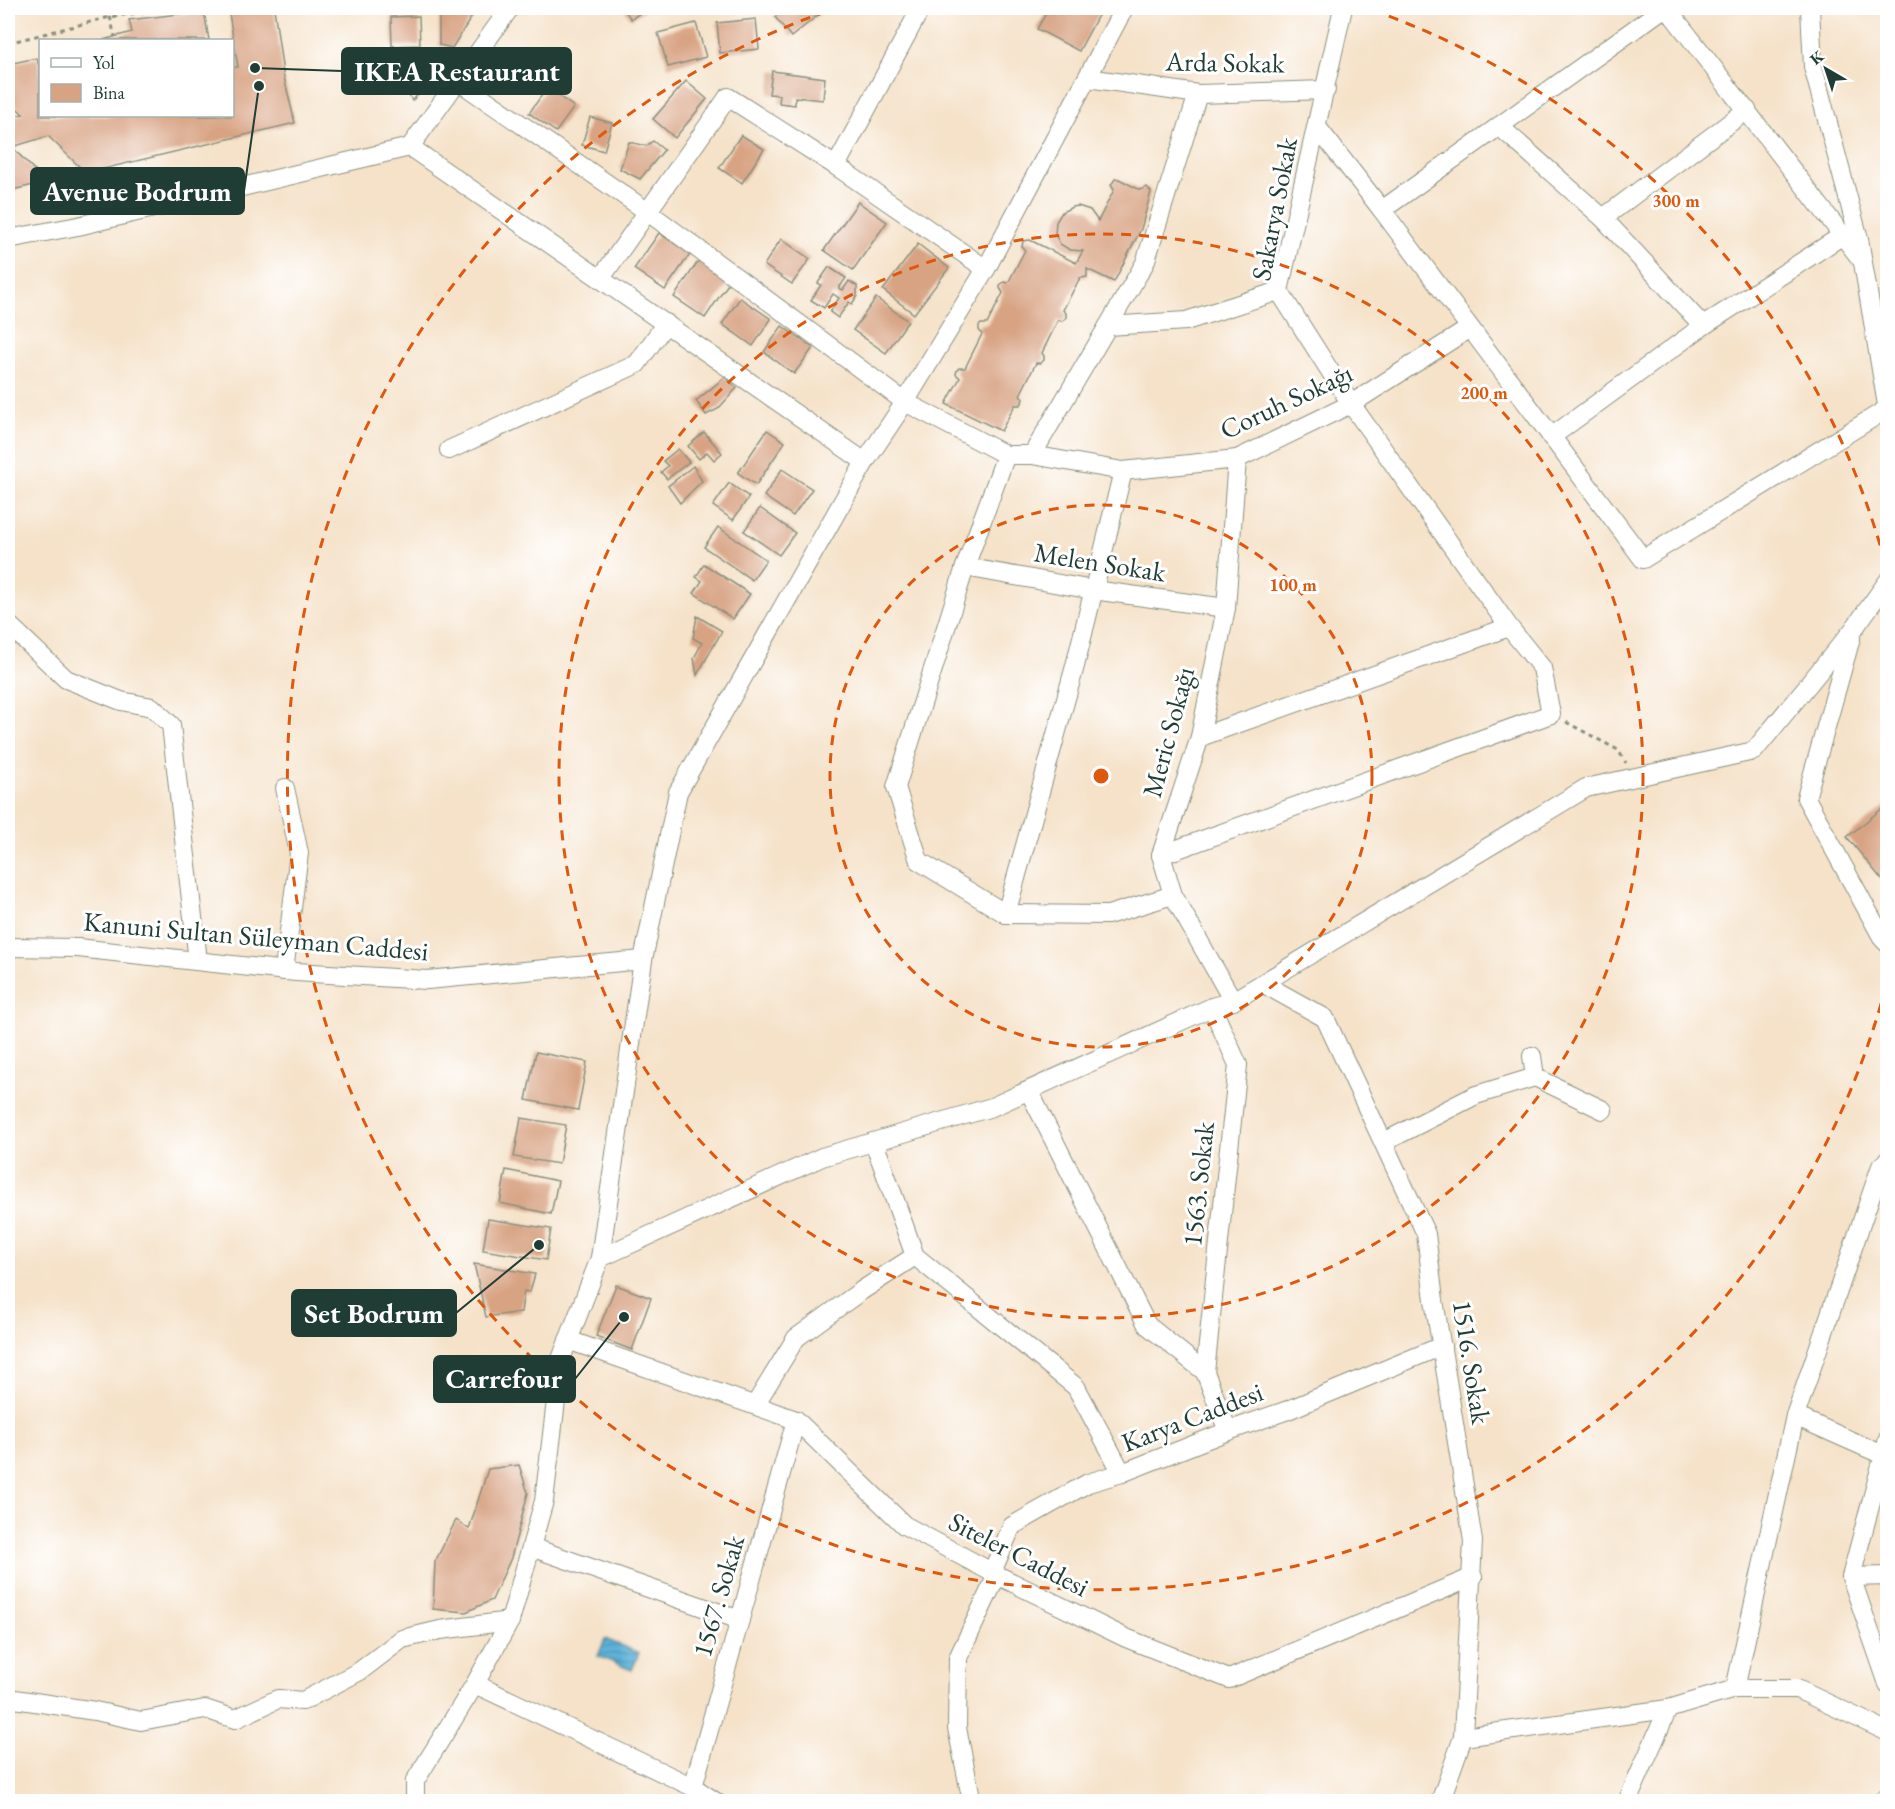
<svg xmlns="http://www.w3.org/2000/svg" width="1895" height="1809" font-family="'EB Garamond',serif">
<style>
.water{fill:url(#water-rules);stroke:#3e7887;stroke-width:1.5}
.building{fill:#d8a383}
.lines{fill:none;stroke-linecap:round;stroke-linejoin:round}
.minor-casing{stroke:#8a907e;stroke-width:20}
.path{stroke:#8a907e;stroke-width:3;stroke-dasharray:4.5 4.5;stroke-linecap:butt}
.minor{stroke:#fff;stroke-width:18}
.ring{fill:none;stroke:#de580e;stroke-width:3;stroke-dasharray:10 8}
.labels{text-anchor:middle;dominant-baseline:central;stroke-width:6;stroke-linejoin:round;paint-order:stroke}
.street-label{font-size:27px;fill:#1f3d34;stroke:#fff}
.centre{fill:#de580e;stroke:#fff;stroke-width:3}
.ring-label{font-size:18px;text-anchor:middle;font-weight:bold;fill:#de580e;stroke:#fff;stroke-width:6;stroke-linejoin:round;paint-order:stroke}
.leader{fill:none;stroke:#1f3d34;stroke-width:2}
.callout-dot{fill:#1f3d34;stroke:#fff;stroke-width:2}
.callout{fill:#1f3d34;stroke:#1f3d34;stroke-width:2}
.callout-label{font-size:28px;text-anchor:middle;font-weight:bold;fill:#fff}
</style>
<defs>
<pattern id="water-rules" width="6" height="5" patternUnits="userSpaceOnUse" patternTransform="scale(1.5)"><rect width="6" height="5" fill="#5eb2da"/><path d="M0 2.5h6" fill="none" stroke="#4d92b2"/></pattern>
</defs>
<rect width="100%" height="100%" fill="#fff"/>
<filter id="ink" filterUnits="userSpaceOnUse"><feTurbulence type="fractalNoise" baseFrequency=".0167" numOctaves="2"/><feDisplacementMap in="SourceGraphic" scale="12" xChannelSelector="R" yChannelSelector="G"/><feConvolveMatrix kernelMatrix="1 2 1 2 8 2 1 2 1" color-interpolation-filters="sRGB"/></filter>
<filter id="wash" filterUnits="userSpaceOnUse"><feTurbulence type="fractalNoise" baseFrequency=".008" numOctaves="4" result="noise"/><feDisplacementMap in="SourceGraphic" scale="24" xChannelSelector="R" yChannelSelector="G"/><feGaussianBlur stdDeviation="1.35" result="paint"/><feColorMatrix in="noise" values="0 0 0 0 0 0 0 0 0 0 0 0 0 0 0 0 0 1.4 0 .05"/><feComposite in="paint" operator="in"/></filter>
<g filter="url(#wash)">
<rect width="100%" height="100%" fill="#f5e2c9"/>
<polygon class="water" points="605,1639 639,1653 632,1670 598,1656"/>
<g id="blocks">
<g class="building">
<polygon points="228,8 274,8 283,73 295,123 86,173 48,136 12,147 46,182 8,191 8,117 23,114 8,100 8,64 37,58 40,71 40,116 232,116 232,68 238,67"/>
<polygon points="623,8 648,8 631,19"/>
<polygon points="783,8 820,8 823,11 791,37 775,17"/>
<polygon points="834,8 869,8 869,10 834,9"/>
<polygon points="1049,8 1102,8 1079,51 1037,29"/>
<polygon points="204,11 209,40 103,40 132,32 129,20"/>
<polygon points="474,13 452,48 439,45 439,14"/>
<polygon points="419,16 420,45 392,46 391,17"/>
<polygon points="756,19 759,49 720,53 717,23"/>
<polygon points="696,23 706,57 668,67 658,33"/>
<polygon points="507,48 530,64 527,70 508,75 501,59"/>
<polygon points="395,64 434,64 436,70 430,82 412,101"/>
<polygon points="772,71 825,78 823,100 795,97 795,105 779,103 780,95 769,94"/>
<polygon points="686,81 707,99 675,138 653,119"/>
<polygon points="547,88 574,107 556,132 529,113"/>
<polygon points="590,117 612,123 604,151 582,145"/>
<polygon points="741,135 764,149 742,183 719,168"/>
<polygon points="653,141 664,150 640,179 620,169 629,142 646,146"/>
<polygon points="1115,179 1119,179 1140,190 1147,187 1151,192 1141,229 1114,282 1087,269 1087,277 1080,278 1063,310 1066,313 1066,318 1062,321 1058,320 1042,353 1044,356 1044,360 1041,363 1036,363 1020,395 1023,398 1022,403 1020,405 1015,405 1001,431 946,404 960,378 956,374 957,370 959,368 965,368 982,334 979,330 979,326 981,324 987,324 1003,293 1000,288 1000,285 1004,282 1008,283 1025,250 1022,247 1023,241 1030,240 1076,263 1083,251 1070,250 1060,244 1055,234 1056,222 1062,212 1072,207 1078,206 1090,210 1098,221 1114,190 1111,185"/>
<polygon points="858,202 887,222 853,270 824,250"/>
<polygon points="659,233 690,254 665,290 634,269"/>
<polygon points="781,239 810,259 792,284 764,265"/>
<polygon points="918,244 949,268 914,314 883,290"/>
<polygon points="699,260 730,281 705,318 674,297"/>
<polygon points="829,267 846,278 839,288 843,290 849,281 857,286 857,296 852,304 849,302 838,318 830,312 839,298 833,294 824,308 811,300 821,285 818,283"/>
<polygon points="740,298 771,319 753,346 722,324"/>
<polygon points="876,298 908,321 886,353 853,330"/>
<polygon points="782,326 813,348 794,374 764,352"/>
<polygon points="725,377 737,388 718,409 706,415 696,401"/>
<polygon points="767,430 785,442 756,485 738,473"/>
<polygon points="704,432 722,453 714,460 707,452 699,459 688,446"/>
<polygon points="678,449 689,462 667,479 661,472 668,466 663,461"/>
<polygon points="693,466 702,481 680,503 668,486"/>
<polygon points="782,469 812,489 793,516 764,496"/>
<polygon points="729,483 749,497 733,520 713,506"/>
<polygon points="760,508 795,533 779,555 744,531"/>
<polygon points="718,527 766,560 752,580 704,547"/>
<polygon points="704,564 750,594 733,619 694,593 702,581 696,577"/>
<polygon points="697,616 722,631 697,675 694,658 702,643 693,638"/>
<polygon points="1888,804 1888,887 1847,837"/>
<polygon points="536,1052 587,1062 578,1110 526,1100"/>
<polygon points="521,1118 566,1125 559,1164 514,1157"/>
<polygon points="506,1170 558,1181 551,1214 500,1203"/>
<polygon points="488,1219 551,1229 546,1260 483,1250"/>
<polygon points="474,1264 535,1274 530,1292 524,1291 521,1312 486,1317"/>
<polygon points="616,1285 651,1298 632,1350 596,1336"/>
<polygon points="519,1465 528,1493 511,1558 492,1600 466,1612 433,1609 435,1562 456,1520 469,1529 488,1469"/>
</g>
</g>
</g>
<g filter="url(#ink)">
<use href="#blocks" fill-opacity="0" stroke="#8a907e" stroke-width="1.5"/>
<g class="lines">
<defs>
<g id="minor">
<polyline points="1667,8 1860,258"/>
<polyline points="1810,8 1813,67 1859,239 1888,411"/>
<polyline points="1088,78 1198,94 1326,90"/>
<polyline points="457,80 648,212 905,402 1006,455 1032,455 1123,471 1237,459 1351,404 1470,328"/>
<polyline points="1499,126 1603,218 1747,110"/>
<polyline points="1317,127 1382,210 1643,559 1887,409"/>
<polyline points="410,147 865,462"/>
<polyline points="836,166 921,8"/>
<polyline points="1382,210 1664,8"/>
<polyline points="8,239 78,226 410,147 510,8"/>
<polyline points="601,278 728,97 836,166 986,269"/>
<polyline points="1108,326 1186,321 1279,291"/>
<polyline points="1703,326 1843,235"/>
<polyline points="1551,437 1703,326 1603,218"/>
<polyline points="449,450 637,364 666,323"/>
<polyline points="1006,455 965,567 896,787 919,861 1006,914 1108,915 1173,895"/>
<polyline points="1032,455 1145,263 1198,94"/>
<polyline points="965,567 1093,590 1226,608"/>
<polyline points="8,624 66,679 121,701 152,707 171,725 198,961"/>
<polyline points="1851,638 1806,798 1883,939 1888,944"/>
<polyline points="1200,737 1509,627"/>
<polyline points="1161,855 1551,714 1542,668 1509,627 1351,404 1279,291 1343,8"/>
<polyline points="1006,914 1075,666 1123,471"/>
<polyline points="8,947 78,948 296,972 427,980 643,960"/>
<polyline points="284,971 299,853 285,788"/>
<polyline points="1264,984 1325,1018 1426,1234 1434,1300 1473,1541 1463,1737 1440,1802"/>
<polyline points="1233,1001 1173,895 1161,855 1200,737 1226,608 1237,459"/>
<polyline points="1532,1056 1535,1077"/>
<polyline points="1029,1091 1147,1325 1205,1372 1228,1431"/>
<polyline points="874,1142 915,1256 1076,1387 1122,1473"/>
<polyline points="1384,1142 1476,1095 1535,1077 1603,1110"/>
<polyline points="600,1258 822,1157 992,1107 1212,1007 1233,1001 1586,788 1754,751 1853,630 1888,581"/>
<polyline points="568,1340 796,1420 904,1525 997,1575 1126,1638 1229,1679 1473,1577"/>
<polyline points="1205,1372 1238,1065 1212,1007"/>
<polyline points="766,1409 755,1405 796,1338 861,1291 915,1256"/>
<polyline points="1795,1416 1883,1455"/>
<polyline points="1888,1439 1851,1577 1888,1684"/>
<polyline points="531,1547 740,1620"/>
<polyline points="992,1572 1012,1526 1088,1483 1122,1473 1228,1431 1288,1410 1442,1346"/>
<polyline points="1851,1577 1888,1576"/>
<polyline points="475,1684 693,1787 716,1802"/>
<polyline points="1735,1689 1795,1416 1881,1166 1888,1160"/>
<polyline points="8,1698 95,1711 141,1721 205,1709 235,1719 278,1699 303,1701 360,1671 402,1639 440,1630 510,1621"/>
<polyline points="1463,1737 1668,1709 1735,1689 1797,1689 1888,1732"/>
<polyline points="693,1787 796,1420"/>
<polyline points="415,1802 415,1781 475,1684 510,1621 544,1501 561,1359 600,1258 643,960 678,792 865,462 905,402 986,269 1124,8"/>
<polyline points="972,1802 957,1728 958,1658 997,1575"/>
<polyline points="1627,1802 1668,1709"/>
<polyline points="1879,1802 1888,1796"/>
</g>
</defs>
<use href="#minor" class="minor-casing"/>
<g class="path">
<polyline points="108,8 115,37"/>
<polyline points="8,43 110,17 170,8"/>
<polyline points="1566,722 1618,750 1626,763"/>
</g>
<use href="#minor" class="minor"/>
</g>
</g>
<g class="ring">
<circle cx="1101" cy="776" r="271"/>
<circle cx="1101" cy="776" r="542"/>
<path d="M1886 986A813 813 0 1 1 830 10M1372 10A813 813 0 0 1 1886 566"/>
</g>
<g class="labels">
<g class="street-label">
<text transform="translate(1225 62) rotate(1)">Arda Sokak</text>
<text transform="translate(1274 209) rotate(-79)">Sakarya Sokak</text>
<text transform="translate(1286 401) rotate(-25)">Coruh Sokağı</text>
<text transform="translate(1100 562) rotate(9)">Melen Sokak</text>
<text transform="translate(1168 732) rotate(-75)">Meric Sokağı</text>
<text transform="translate(256 936) rotate(5)">Kanuni Sultan Süleyman Caddesi</text>
<text transform="translate(1198 1184) rotate(-84)">1563. Sokak</text>
<text transform="translate(1472 1362) rotate(81)">1516. Sokak</text>
<text transform="translate(1192 1417) rotate(-21)">Karya Caddesi</text>
<text transform="translate(1019 1554) rotate(27)">Siteler Caddesi</text>
<text transform="translate(718 1596) rotate(-74)">1567. Sokak</text>
</g>
</g>
<circle cx="1101" cy="776" r="9" class="centre"/>
<g class="ring-label">
<text x="1676" y="207">300 m</text>
<text x="1484" y="399">200 m</text>
<text x="1293" y="591">100 m</text>
</g>
<path class="leader" d="M255 68L342 71M259 86L244 191M539 1245L456 1313M624 1317L575 1379"/>
<g class="callout-dot">
<circle cx="255" cy="68" r="6"/>
<circle cx="259" cy="86" r="6"/>
<circle cx="539" cy="1245" r="6"/>
<circle cx="624" cy="1317" r="6"/>
</g>
<g class="callout">
<rect x="342" y="48" width="229" height="46" rx="6"/>
<rect x="31" y="168" width="213" height="46" rx="6"/>
<rect x="292" y="1290" width="164" height="46" rx="6"/>
<rect x="434" y="1356" width="141" height="46" rx="6"/>
</g>
<g class="callout-label">
<text x="457" y="81">IKEA Restaurant</text>
<text x="137" y="201">Avenue Bodrum</text>
<text x="374" y="1323">Set Bodrum</text>
<text x="504" y="1388">Carrefour</text>
</g>
<rect width="1895" height="1809" fill="none" stroke="#fff" stroke-width="30"/>
<rect x="39" y="39" width="195" height="78" fill="#ffffff" stroke="#a5b1ae" stroke-width="1.5"/>
<rect x="51" y="58" width="30" height="9" fill="#ffffff" stroke="#a5b1ae" stroke-width="1.5"/>
<text x="93" y="69" font-size="18" fill="#1f3d34">Yol</text>
<rect x="51" y="84" width="30" height="18" fill="#d8a383" stroke="#a5b1ae" stroke-width="1.5"/>
<text x="93" y="99" font-size="18" fill="#1f3d34">Bina</text>
<g transform="translate(1826 69) rotate(321)" stroke="#ffffff" stroke-width="4.5" paint-order="stroke">
<path d="M0-4.5L10 22L0 15L-10 22Z" fill="#1f3d34"/>
<text y="-9" font-size="16" font-weight="bold" text-anchor="middle" fill="#1f3d34">K</text>
</g>
</svg>
